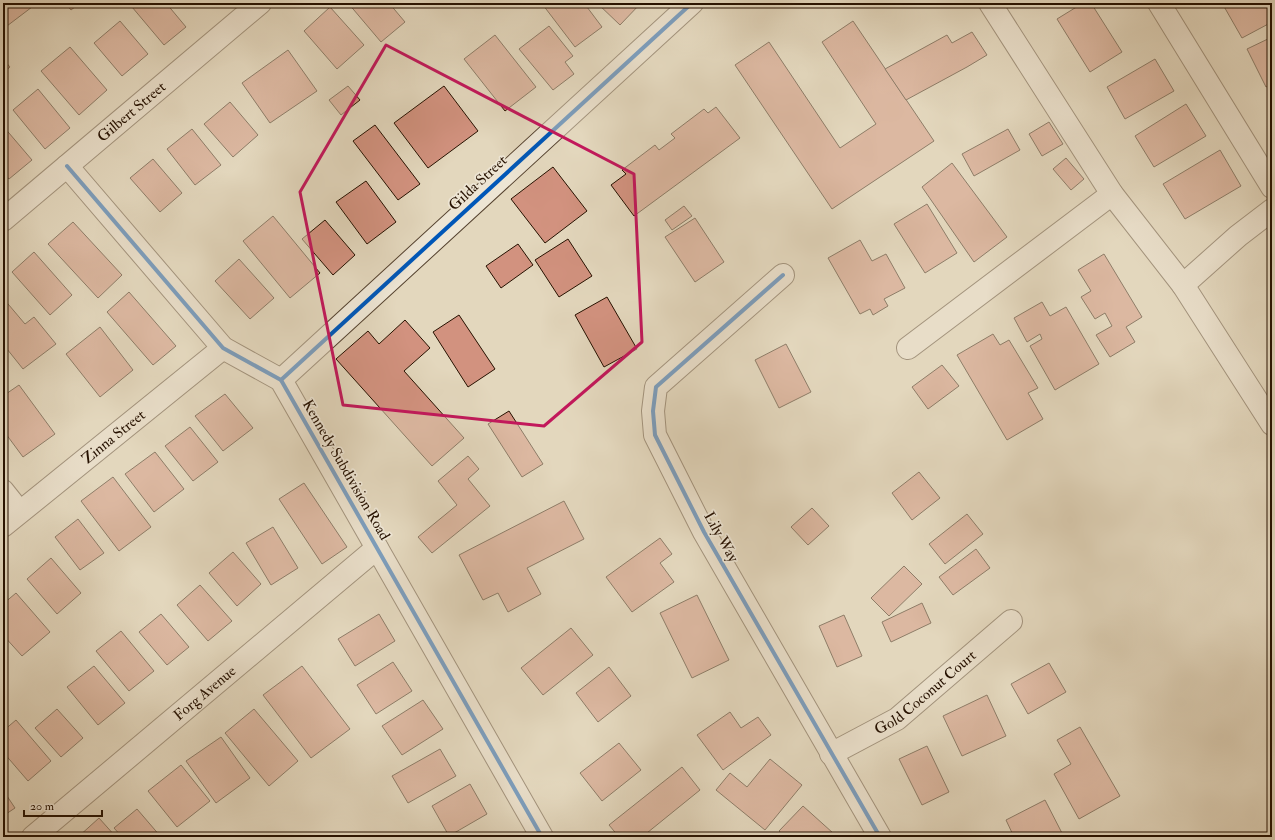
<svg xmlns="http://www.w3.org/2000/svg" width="1275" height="840" font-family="'IM FELL Double Pica',serif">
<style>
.building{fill:#d2927f;stroke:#261100}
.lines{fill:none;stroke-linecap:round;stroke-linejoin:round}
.minor-casing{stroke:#55422f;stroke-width:24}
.minor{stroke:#ede5d4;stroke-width:22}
.cycleway-casing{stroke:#ede5d4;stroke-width:6}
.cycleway{stroke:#0057b8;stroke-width:4}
.marked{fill:none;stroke:#c2185b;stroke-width:3;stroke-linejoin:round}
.labels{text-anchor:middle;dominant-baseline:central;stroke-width:3.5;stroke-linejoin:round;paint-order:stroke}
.street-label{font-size:15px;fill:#261100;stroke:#ede5d4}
</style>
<rect width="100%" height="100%" fill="#e3d7bd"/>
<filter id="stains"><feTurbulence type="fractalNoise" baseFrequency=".005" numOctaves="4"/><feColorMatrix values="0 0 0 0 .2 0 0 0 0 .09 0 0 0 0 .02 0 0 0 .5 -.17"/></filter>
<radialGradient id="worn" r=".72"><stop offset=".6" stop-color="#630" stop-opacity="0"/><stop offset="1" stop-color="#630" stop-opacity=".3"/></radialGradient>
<g class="building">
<polygon points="3,3 30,3 32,7 3,29"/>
<polygon points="51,3 61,3 55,8"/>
<polygon points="65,3 80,3 71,10"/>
<polygon points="136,3 166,3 186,27 164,45 132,7"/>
<polygon points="348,3 389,3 405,22 381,42"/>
<polygon points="546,3 584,3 602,27 575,47 543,5"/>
<polygon points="597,3 641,3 620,25"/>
<polygon points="1083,3 1091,3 1122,52 1090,72 1057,19"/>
<polygon points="1222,3 1272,3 1272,22 1242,38"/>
<polygon points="330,7 364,45 337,69 304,31"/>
<polygon points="120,21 148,54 122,76 94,43"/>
<polygon points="853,21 934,141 832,209 735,65 769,42 840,148 876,124 822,42"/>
<polygon points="549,26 573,56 565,62 574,74 553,90 519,49"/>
<polygon points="972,32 987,55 967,67 906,100 885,69 947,35 952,43"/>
<polygon points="495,35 536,87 505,111 464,59"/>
<polygon points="1272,37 1272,84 1266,87 1247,49"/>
<polygon points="70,47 107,90 79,115 41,71"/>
<polygon points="288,50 317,91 270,123 242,83"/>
<polygon points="3,59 10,67 3,73"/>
<polygon points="1155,59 1174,91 1125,119 1107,87"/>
<polygon points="348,86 360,100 341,115 329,100"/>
<polygon points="444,86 478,131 428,168 394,123"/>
<polygon points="38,89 70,128 45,149 13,110"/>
<polygon points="230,102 258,135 233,157 204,124"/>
<polygon points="1186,104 1206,136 1154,167 1135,136"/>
<polygon points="716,107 740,138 634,216 611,185 626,174 622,170 655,145 659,150 675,138 671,134 704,109 708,113"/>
<polygon points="1049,122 1063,144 1042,156 1029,134"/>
<polygon points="375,125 420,184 398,200 353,141"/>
<polygon points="3,126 32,160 9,179 3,172"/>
<polygon points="192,129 221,165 195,185 167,149"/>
<polygon points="1008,129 1020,150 974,176 962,154"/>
<polygon points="1220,150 1241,186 1185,219 1163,184"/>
<polygon points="1066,158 1084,179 1071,190 1053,169"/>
<polygon points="153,159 182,193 160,212 130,178"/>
<polygon points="952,163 1007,237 974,262 922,187"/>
<polygon points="553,167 587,211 545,243 511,199"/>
<polygon points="366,181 396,222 367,244 336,202"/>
<polygon points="927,204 957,253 925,273 894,224"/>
<polygon points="684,206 692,216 672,230 665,220"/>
<polygon points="273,216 320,273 290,298 243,241"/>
<polygon points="695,218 724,262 695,282 665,237"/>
<polygon points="325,220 355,255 333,275 302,239"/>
<polygon points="73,222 122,275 98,298 48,244"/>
<polygon points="568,239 592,276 559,297 535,260"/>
<polygon points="860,240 872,261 886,254 905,288 884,299 888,306 873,315 870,309 860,314 828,258"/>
<polygon points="518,244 533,265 501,288 486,266"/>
<polygon points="34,252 72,295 50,315 12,272"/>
<polygon points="1104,254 1142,317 1126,327 1135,342 1110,357 1096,335 1112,326 1105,313 1095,319 1081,297 1091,291 1078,270"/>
<polygon points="239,259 274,298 250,319 215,281"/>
<polygon points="129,292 176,346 153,365 107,312"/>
<polygon points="607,297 637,349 604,367 575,315"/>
<polygon points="3,298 25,324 34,317 56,344 23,369 3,344"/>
<polygon points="1042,302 1050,316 1066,307 1099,364 1055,390 1030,346 1042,339 1040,334 1027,342 1014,318"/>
<polygon points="459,315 495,369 468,387 433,332"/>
<polygon points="405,320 430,348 404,371 464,438 432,466 336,359 368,331 379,344"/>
<polygon points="100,327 133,370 100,397 66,354"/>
<polygon points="993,334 1000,345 1009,340 1038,388 1028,393 1043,419 1007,440 957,355"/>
<polygon points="786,344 811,392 779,408 755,360"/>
<polygon points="942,365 959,386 928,409 912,387"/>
<polygon points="19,385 55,434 23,457 3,430 3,396"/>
<polygon points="225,394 253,428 223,451 195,416"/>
<polygon points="509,411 543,464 522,477 488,424"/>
<polygon points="190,427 218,462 193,481 165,446"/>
<polygon points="155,452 184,489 154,512 125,474"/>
<polygon points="468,456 479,469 468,479 490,506 432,553 418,537 457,505 438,481"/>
<polygon points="919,472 940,498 912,520 892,493"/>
<polygon points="113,477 151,527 119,551 81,501"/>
<polygon points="304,483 347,547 322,564 279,499"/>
<polygon points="564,501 584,539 527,568 541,594 508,612 498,593 483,600 459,555"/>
<polygon points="812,508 829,526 808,545 791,527"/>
<polygon points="967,514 983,534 945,564 929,544"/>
<polygon points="78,519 104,553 80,570 55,537"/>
<polygon points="273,527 298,568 271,585 246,543"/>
<polygon points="660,538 672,554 660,563 674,582 632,612 606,577"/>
<polygon points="976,549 990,568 953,595 939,577"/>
<polygon points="233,552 261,584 237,606 209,573"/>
<polygon points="51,558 81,593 57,614 27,579"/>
<polygon points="904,566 922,584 889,616 871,598"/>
<polygon points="200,585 232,621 208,641 177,605"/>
<polygon points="16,593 50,632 22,656 3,635 3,604"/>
<polygon points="697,595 729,660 692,678 660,613"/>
<polygon points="922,603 931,623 891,642 882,622"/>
<polygon points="161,614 189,647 167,665 139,632"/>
<polygon points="379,614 395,641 355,666 338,639"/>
<polygon points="844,615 862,656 837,667 819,626"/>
<polygon points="571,628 593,655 543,695 521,668"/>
<polygon points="121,631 154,671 129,691 96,651"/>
<polygon points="3,650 7,655 3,658"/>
<polygon points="393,662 412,691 376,714 357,685"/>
<polygon points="1049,663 1066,692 1028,714 1011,684"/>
<polygon points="94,666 125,703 98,725 67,687"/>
<polygon points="302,666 350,729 311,758 263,695"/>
<polygon points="609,667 631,696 598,722 576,693"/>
<polygon points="987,695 1006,736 962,756 943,716"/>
<polygon points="423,700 443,729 402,755 382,726"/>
<polygon points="57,709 83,738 61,757 35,728"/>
<polygon points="254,709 298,761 269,786 225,733"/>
<polygon points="730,712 741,728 758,717 771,735 723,770 697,735"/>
<polygon points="16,720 51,761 28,781 3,752 3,731"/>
<polygon points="1080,727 1120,796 1079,819 1054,774 1071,764 1057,740"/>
<polygon points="221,737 250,778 216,803 186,761"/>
<polygon points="619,743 641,770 602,801 580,773"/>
<polygon points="927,746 949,792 922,805 899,759"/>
<polygon points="440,749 456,776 408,803 392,776"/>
<polygon points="770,759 802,785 765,830 716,790 730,773 747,787"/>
<polygon points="181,765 210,801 177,827 148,791"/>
<polygon points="682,767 700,790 642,837 619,837 609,825"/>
<polygon points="470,784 487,814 449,836 432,806"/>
<polygon points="3,790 15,808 3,816"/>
<polygon points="1045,800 1064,837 1014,837 1006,820"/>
<polygon points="803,806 833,833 829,837 786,837 779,831"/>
<polygon points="137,809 161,837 122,837 114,828"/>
<polygon points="99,818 116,837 78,837"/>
</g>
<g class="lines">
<defs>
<g id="minor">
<polyline points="990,3 1112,194 1183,285"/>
<polyline points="1159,3 1272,187"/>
<polyline points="67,166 223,348 281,380 542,837"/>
<polyline points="1272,210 1238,236 1183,285 1272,424"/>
<path id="s1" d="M3,220L260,3"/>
<polyline points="783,275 656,387 653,411 655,435 704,532 880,837"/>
<polyline points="908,348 1112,194"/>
<polyline points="281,380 692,3"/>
<polyline points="3,491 19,511"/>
<path id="s2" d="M3,526L223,348"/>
<path id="s3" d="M831,754L897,719L1011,621"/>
<path id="s4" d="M33,837L377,548"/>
</g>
</defs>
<use href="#minor" class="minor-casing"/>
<use href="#minor" class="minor"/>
<defs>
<g id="cycleway">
<polyline points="67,166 223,348 281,380 542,837"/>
<polyline points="783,275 656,387 653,411 655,435 704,532 880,837"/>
<polyline points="281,380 692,3"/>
</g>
</defs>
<use href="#cycleway" class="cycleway-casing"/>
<use href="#cycleway" class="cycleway"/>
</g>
<path d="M0 0H1275V840H0ZM386,45L634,174L642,342L544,426L343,405L300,192Z" fill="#e3d7bd" fill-opacity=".55" fill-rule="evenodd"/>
<path class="marked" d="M386,45L634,174L642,342L544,426L343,405L300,192Z"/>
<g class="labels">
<g class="street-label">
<text stroke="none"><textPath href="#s1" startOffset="168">Gilbert Street</textPath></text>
<text transform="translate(478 183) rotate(-43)">Gilda Street</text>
<text stroke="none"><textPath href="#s2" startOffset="142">Zinna Street</textPath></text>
<text transform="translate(346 470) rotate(60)">Kennedy Subdivision Road</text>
<text transform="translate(721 537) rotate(61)">Lily Way</text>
<text stroke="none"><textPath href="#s3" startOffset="113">Gold Coconut Court</textPath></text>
<text stroke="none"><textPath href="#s4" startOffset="224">Forg Avenue</textPath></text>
</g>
</g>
<rect width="1275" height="840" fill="none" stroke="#e3d7bd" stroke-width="16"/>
<rect x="4" y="4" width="1267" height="832" fill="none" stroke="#261100" stroke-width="2"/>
<rect x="8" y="8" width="1259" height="824" fill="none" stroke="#261100"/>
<path d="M24 810v6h78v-6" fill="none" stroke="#261100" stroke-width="2"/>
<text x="30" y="810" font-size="12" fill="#261100" stroke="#ede5d4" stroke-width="3" paint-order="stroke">20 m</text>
<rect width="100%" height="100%" filter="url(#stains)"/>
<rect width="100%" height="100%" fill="url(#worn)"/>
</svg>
